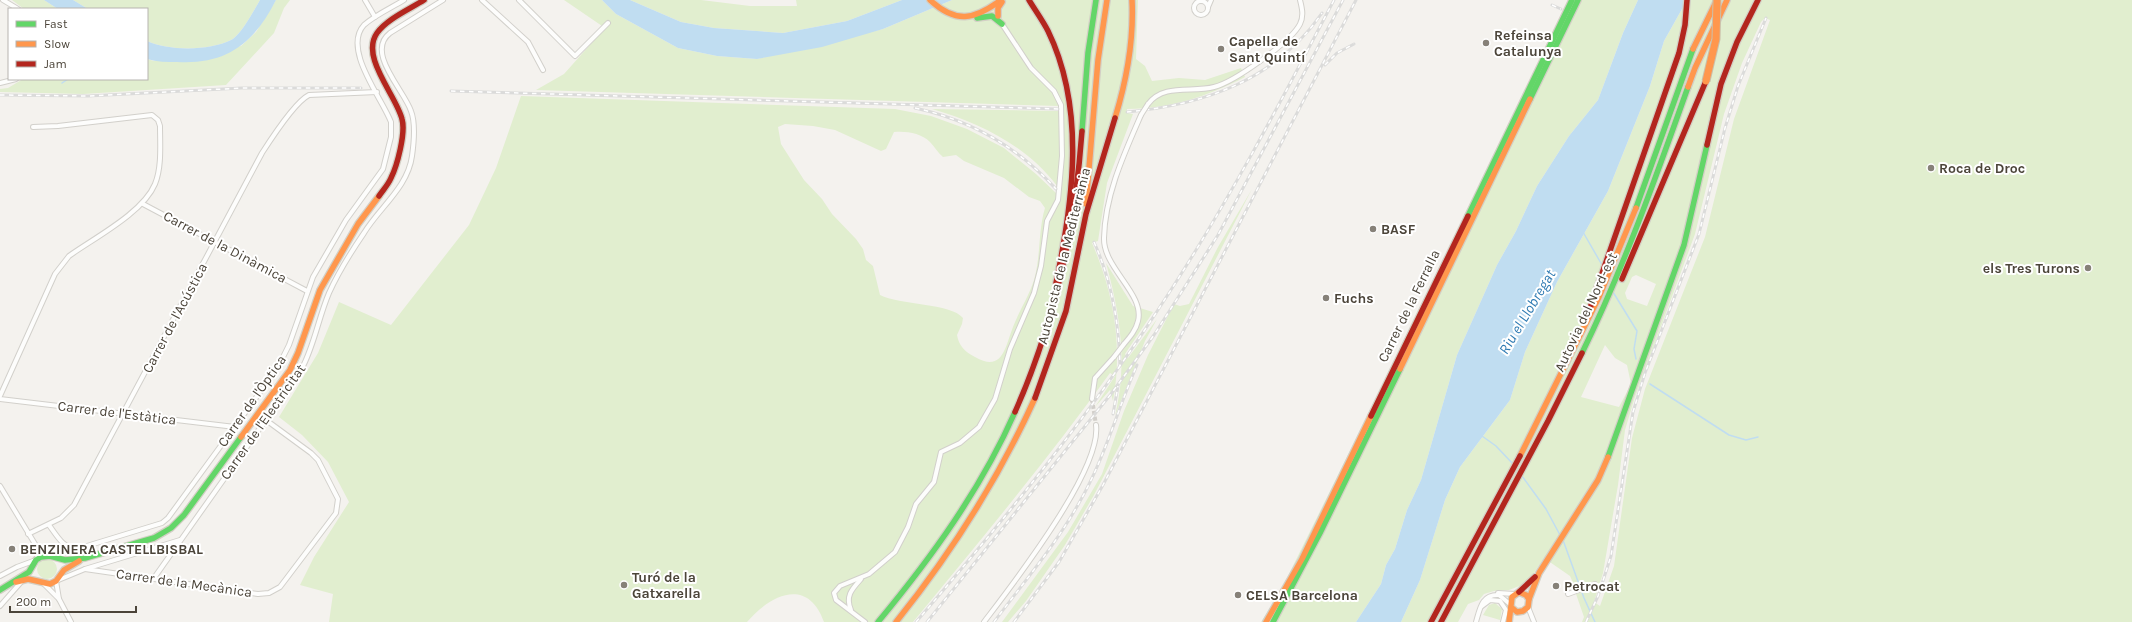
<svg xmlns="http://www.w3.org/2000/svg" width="2132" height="622" font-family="Karla,sans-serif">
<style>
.green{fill:#e1eecf;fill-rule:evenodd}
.water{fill:#c0ddf1}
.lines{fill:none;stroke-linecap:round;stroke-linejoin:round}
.stream{stroke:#c0ddf1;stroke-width:1.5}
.street-tunnel{stroke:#d2cfca;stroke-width:4;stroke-dasharray:4 2;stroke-linecap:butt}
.street-casing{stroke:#d2d0cb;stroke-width:6}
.fast-casing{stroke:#d3cfc5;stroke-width:8}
.slow-casing{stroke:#d3cfc5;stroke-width:8}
.jam-casing{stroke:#d3cfc5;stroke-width:8}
.street{stroke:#fdfdfc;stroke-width:4}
.fast{stroke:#63d668;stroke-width:5.5}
.slow{stroke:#ff974d;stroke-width:5.5}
.jam{stroke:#b3261e;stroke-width:5.5}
.rail-casing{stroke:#dbdbda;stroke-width:3}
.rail{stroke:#fff;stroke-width:1.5;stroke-dasharray:4.5;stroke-linecap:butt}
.street-bridge-casing{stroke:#d2d0cb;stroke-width:6;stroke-linecap:butt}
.slow-bridge-casing{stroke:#ccbfa9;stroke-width:9;stroke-linecap:butt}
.street-bridge{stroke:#fdfdfc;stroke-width:4}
.slow-bridge{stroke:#ff974d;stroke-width:7}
.poi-dot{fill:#868178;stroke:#fff;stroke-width:1.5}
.labels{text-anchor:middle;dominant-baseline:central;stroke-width:4;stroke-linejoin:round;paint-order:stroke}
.poi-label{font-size:14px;font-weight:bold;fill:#4b4439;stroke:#fff;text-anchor:start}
.street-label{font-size:14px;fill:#4b4439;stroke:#fff}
.water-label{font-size:15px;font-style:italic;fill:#2e7ab2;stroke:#fff}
</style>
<rect width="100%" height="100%" fill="#f4f2ee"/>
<g class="green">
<polygon points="12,0 44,0 58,9 24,9"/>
<path d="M73,0H260C254,10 241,35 231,40C209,51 169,51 147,41V9H88Z"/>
<polygon points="276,0 290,0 284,8 274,33 226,85 83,94 0,92 0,89 8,88 23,79 147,79 147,59 154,61 241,46 256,32"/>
<path d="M564,0H602L616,14L678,48L717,56L757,59L883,29L952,0H1138L1136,59L1145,66L1152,81L1179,78L1205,80L1241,68L1245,77C1206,97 1172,108 1127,109V113L1133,114L1107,183L1098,241L1092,243C1114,293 1123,347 1113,401L1110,390L1095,407L1115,376L1110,373C1048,459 980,541 913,622H824C808,577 771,594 747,622H329L333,594L300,585L314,557L349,502L328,462L302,435L279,417L318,353L339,302L391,325L469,225L496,168L521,96L895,109L931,116L967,129L1004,148L1036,174L1056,193L1057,186C1027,146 980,123 932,109L1058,111V106L536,90L564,74L605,28ZM785,124L813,126L835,130L881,151L886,149L894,132C907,131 921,133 930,142C935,147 938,153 943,157L956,155L964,161L1004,178L1029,197L1040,201L1045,208C1038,231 1041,256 1034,280C1029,296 1019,311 1013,327C1005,347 1003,373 975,357C965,352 959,346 957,335L962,324L963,318C951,303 899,305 880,295L873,266L866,260L863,249L856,239L832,214L822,199L804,180L781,144L778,127Z"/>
<polygon points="630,0 701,0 750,6 797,6 796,0 902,0 847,21 783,33 714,28 681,22"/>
<polygon points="1569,0 1638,0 1623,33 1598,100 1569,136 1537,186 1516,231 1497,265 1457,355 1421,480 1407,510 1395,549 1386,565 1381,584 1356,622 1261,622 1280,592 1382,386"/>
<path d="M1687,0H2132V622H1582L1584,617L1576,594L1579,593L1577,586L1575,587L1570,576L1544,558L1527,583L1509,590L1494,591L1484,594L1479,600L1468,604L1458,622H1401L1420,580L1445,500L1460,467L1510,400L1525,352L1557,282L1608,191L1650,86L1664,41ZM1765,18L1770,20L1734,119L1705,237L1645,389L1632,438L1614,566L1600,606L1594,602L1603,573L1618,485L1625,430L1634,400L1695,234L1724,114L1742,63L1761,22ZM1636,275L1656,284L1647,306L1627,299L1625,293L1632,277ZM1605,345L1615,358L1627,365L1631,384L1619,407L1581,397Z"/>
<polygon points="1252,189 1094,495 1065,545 1026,601 1008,622 1002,622 1068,532 1102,474 1124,411 1148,355 1174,304 1180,306 1189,304 1218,247"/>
<path d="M1106,263L1133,306L1153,312L1125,354L1128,358L1157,319L1145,341L1115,416C1128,364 1120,314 1106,263Z"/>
<circle cx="47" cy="569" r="10"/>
<polygon points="1495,603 1502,609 1500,620 1483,615 1489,605"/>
</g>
<g class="water">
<polygon points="44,0 73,0 88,9 58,9"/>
<path d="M260,0H276C254,43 227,65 177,62C167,62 157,62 147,59V41C169,51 209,51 231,40C241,35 254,10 260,0Z"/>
<polygon points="602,0 630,0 681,22 714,28 783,33 847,21 902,0 952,0 883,29 822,47 757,59 717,56 678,48 616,14"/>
<polygon points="1638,0 1687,0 1664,41 1650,86 1608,191 1557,282 1525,352 1510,400 1460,467 1445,500 1420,580 1401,622 1356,622 1381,584 1386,565 1395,549 1407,510 1421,480 1457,355 1497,265 1516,231 1537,186 1569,136 1598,100 1623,33"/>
</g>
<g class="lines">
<g class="stream">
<polyline points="62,83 68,79"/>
<polyline points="1583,232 1602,265"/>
<polyline points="1613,292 1637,331 1634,349 1636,359"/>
<polyline points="1650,384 1729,435 1746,440 1758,437"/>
<polyline points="1482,436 1496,446 1513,464"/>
<polyline points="1522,476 1546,509 1560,535"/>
<polyline points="1563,540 1584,598 1595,622"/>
</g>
<polyline class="street-tunnel" points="1092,399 1096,425"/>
<defs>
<g id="street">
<polyline points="3,0 18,9"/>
<polyline points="365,0 375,17"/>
<polyline points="482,0 528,42 543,70"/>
<polyline points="519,0 575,56 608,23"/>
<circle cx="1201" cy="8" r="7"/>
<polyline points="1208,7 1211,0"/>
<polyline points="0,83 16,79"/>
<path d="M1148,104C1164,83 1192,93 1214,87C1234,82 1291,42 1300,24C1304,16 1302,8 1300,0"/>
<polyline points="143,204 307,291"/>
<path d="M1124,344C1130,337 1136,330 1138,321C1145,294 1103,268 1104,238C1105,195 1124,154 1141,115"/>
<path d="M0,396L55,274L69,256C94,238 143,213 155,184C162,167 160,144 160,126L158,120L152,115L58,126L33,127"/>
<polyline points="0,399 235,427"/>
<polyline points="1092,399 1095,378 1114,357"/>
<polyline points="0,486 35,544 38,554 37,559"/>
<path d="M49,525C57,536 63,548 77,549L162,523L168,518L277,369L289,345L313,277L346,220L383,169L391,137V122C382,98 342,49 364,25C375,15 391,8 404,0"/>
<path d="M28,534L61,518L74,505L262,153C271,139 295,102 309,95L377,92"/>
<polyline points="35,545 50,556"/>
<polyline points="85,569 258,594 269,593 280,587 336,513 338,499 318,460 311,453 266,420"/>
<polyline points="0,576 17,567 36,560"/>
<path d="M154,578L301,370C314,347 318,319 329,293C338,273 351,252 364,233C379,208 408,187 412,156C414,142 416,124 411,111C404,90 365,52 390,33L443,0"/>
<polyline points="44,584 59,599 71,622"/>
<polyline points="1498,593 1515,594"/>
<polyline points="1568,594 1595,584"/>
<polyline points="59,599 56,581 85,569 180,540"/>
<polyline points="0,606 22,581"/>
<polyline points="1482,606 1490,600 1500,601 1506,610 1503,622"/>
<polyline points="1528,607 1534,622"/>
<path d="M851,610C845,596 852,589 861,579"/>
<polyline points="865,622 836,600 834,593 840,586 869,574 895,552 908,527 916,504 934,482 941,452 960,443 979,427 995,399 1010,349 1034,293 1041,266 1047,221 1058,200 1062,156 1061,105 1054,91 1031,68 1002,24"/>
<path d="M984,622C1012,585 1102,470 1096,425"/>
<path d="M1476,622C1480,608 1482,594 1499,595L1511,605"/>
</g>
<g id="fast">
<polyline points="977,18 992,16 1002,24"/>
<polyline points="1530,99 1578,0"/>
<polyline points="1082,131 1088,53 1096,0"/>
<polyline points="1636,208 1693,49"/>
<polyline points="1468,216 1572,0"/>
<path d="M1582,353C1624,267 1656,177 1688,87"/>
<polyline points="1608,457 1684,245 1707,145"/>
<polyline points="0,590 29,572 36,560 41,557 50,556 65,560 85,558 154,538 171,528 184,515 241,437"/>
<path d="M878,622C932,557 981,489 1015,412"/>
<polyline points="1273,622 1320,533 1400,369"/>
</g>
<g id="slow">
<path d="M930,0C956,24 974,20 1001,0"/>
<polyline points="998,16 998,8 1002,2"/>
<polyline points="1693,49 1717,0"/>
<polyline points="1688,87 1695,68 1727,0"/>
<path d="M1115,118C1127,79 1134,41 1132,0"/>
<polyline points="1086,204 1098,60 1107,0"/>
<polyline points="1400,369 1530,99"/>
<polyline points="241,437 290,370 298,353 320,290 358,224 379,196"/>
<polyline points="1520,456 1599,297 1636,208"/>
<polyline points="16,582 28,579 50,584 56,581 64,570 79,561"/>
<polyline points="1529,599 1539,573 1598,480 1608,457"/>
<path d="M896,622C953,551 998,480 1035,398"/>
<polyline points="1266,622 1302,559 1371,416"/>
<polyline points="1509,622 1512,597 1519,592 1526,595 1529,599 1528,607 1523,611 1517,612 1511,607"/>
</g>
<g id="jam">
<path d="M1029,0C1035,10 1043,21 1048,31C1086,109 1073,202 1056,283"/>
<polyline points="1707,145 1721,84 1737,42 1758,0"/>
<path d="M379,196C383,190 388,185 391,178C397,166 406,133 402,119C396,95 360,57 377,33C387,19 410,9 424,0"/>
<polyline points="1622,279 1706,81"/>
<polyline points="1590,308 1679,53 1685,25 1687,0"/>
<polyline points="1035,398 1066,311 1086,214 1115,118"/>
<path d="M1015,412C1055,322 1075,229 1082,131"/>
<polyline points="1371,416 1468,216"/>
<polyline points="1519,592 1535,577"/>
<polyline points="1431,622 1520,456"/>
<polyline points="1441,622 1548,421 1582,353"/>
</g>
</defs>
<use href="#street" class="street-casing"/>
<use href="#fast" class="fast-casing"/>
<use href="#slow" class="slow-casing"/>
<use href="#jam" class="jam-casing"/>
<use href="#street" class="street"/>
<use href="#fast" class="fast"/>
<use href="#slow" class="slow"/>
<use href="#jam" class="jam"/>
<defs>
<g id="rail">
<polyline points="1552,5 1561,9"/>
<polyline points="1325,65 1337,53 1354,44"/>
<polyline points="451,91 1058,109"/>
<polyline points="0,95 88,96 242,88 361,88"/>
<path d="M915,108C970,120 1018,147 1056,189"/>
<path d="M1127,112C1204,105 1276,80 1322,13"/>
<path d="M1094,242C1112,282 1119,323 1120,366"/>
<polyline points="1113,414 1118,386"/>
<path d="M916,622C1005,519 1094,410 1167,296C1229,201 1281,101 1334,0"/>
<polyline points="927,622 1111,394 1154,335 1218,235 1343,0"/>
<path d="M994,622C1023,583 1055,546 1079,503C1104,460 1117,411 1137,365"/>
<polyline points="1014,622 1059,562 1103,485 1356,0"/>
<polyline points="1586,622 1598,596 1611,556 1633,412 1645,373 1699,234 1725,128 1738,86 1766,18"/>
</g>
</defs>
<use href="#rail" class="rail-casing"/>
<use href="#rail" class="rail"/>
<defs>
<g id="street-bridge">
<polyline points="1141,115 1148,104"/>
<polyline points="1114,357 1124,344"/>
</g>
<polyline id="slow-bridge" points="1706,81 1716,39 1717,0"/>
</defs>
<use href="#street-bridge" class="street-bridge-casing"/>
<use href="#slow-bridge" class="slow-bridge-casing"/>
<use href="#street-bridge" class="street-bridge"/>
<use href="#slow-bridge" class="slow-bridge"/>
</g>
<g class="poi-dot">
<circle cx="1486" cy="43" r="4"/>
<circle cx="1221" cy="49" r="4"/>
<circle cx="1931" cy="168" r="4"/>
<circle cx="1373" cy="229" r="4"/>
<circle cx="2088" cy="268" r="4"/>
<circle cx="1326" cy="298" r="4"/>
<circle cx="12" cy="549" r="4"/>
<circle cx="624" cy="585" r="4"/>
<circle cx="1556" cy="586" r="4"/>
<circle cx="1238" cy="595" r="4"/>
</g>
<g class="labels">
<g class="poi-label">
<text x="1494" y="35">Refeinsa<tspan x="1494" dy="16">Catalunya</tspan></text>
<text x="1229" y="41">Capella de<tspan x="1229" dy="16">Sant Quintí</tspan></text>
<text x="1939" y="168">Roca de Droc</text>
<text x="1381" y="229">BASF</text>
<text x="2080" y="268" text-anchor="end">els Tres Turons</text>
<text x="1334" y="298">Fuchs</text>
<text x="20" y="549">BENZINERA CASTELLBISBAL</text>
<text x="632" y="577">Turó de la<tspan x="632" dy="16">Gatxarella</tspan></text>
<text x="1564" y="586">Petrocat</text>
<text x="1246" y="595">CELSA Barcelona</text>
</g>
<g class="street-label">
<text transform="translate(225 247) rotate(28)">Carrer de la Dinàmica</text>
<text transform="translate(1064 256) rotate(-76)">Autopista de la Mediterrània</text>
<text transform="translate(1409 306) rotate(-64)">Carrer de la Ferralla</text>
<text transform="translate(1586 312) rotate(-65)">Autovia del Nord-est</text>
<text transform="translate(175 318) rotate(-62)">Carrer de l'Acústica</text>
<text transform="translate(252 401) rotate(-55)">Carrer de l'Òptica</text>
<text transform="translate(117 413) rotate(7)">Carrer de l'Estàtica</text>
<text transform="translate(263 422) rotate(-55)">Carrer de l'Electricitat</text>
<text transform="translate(184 583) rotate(8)">Carrer de la Mecànica</text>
</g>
<g class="water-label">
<text transform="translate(1527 312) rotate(-59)">Riu el Llobregat</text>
</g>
</g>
<rect x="8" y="8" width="140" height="72" fill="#ffffff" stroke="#b7b4b0"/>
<rect x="16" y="21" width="20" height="6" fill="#63d668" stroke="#b7b4b0"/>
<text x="44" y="28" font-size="12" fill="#4b4439">Fast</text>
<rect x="16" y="41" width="20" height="6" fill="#ff974d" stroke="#b7b4b0"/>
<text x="44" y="48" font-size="12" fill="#4b4439">Slow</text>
<rect x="16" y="61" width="20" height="6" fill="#b3261e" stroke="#b7b4b0"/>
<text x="44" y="68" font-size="12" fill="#4b4439">Jam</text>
<path d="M10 606v6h126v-6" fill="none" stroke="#4b4439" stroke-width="2"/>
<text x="16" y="606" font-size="12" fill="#4b4439" stroke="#ffffff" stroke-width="3" paint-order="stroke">200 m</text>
</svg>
